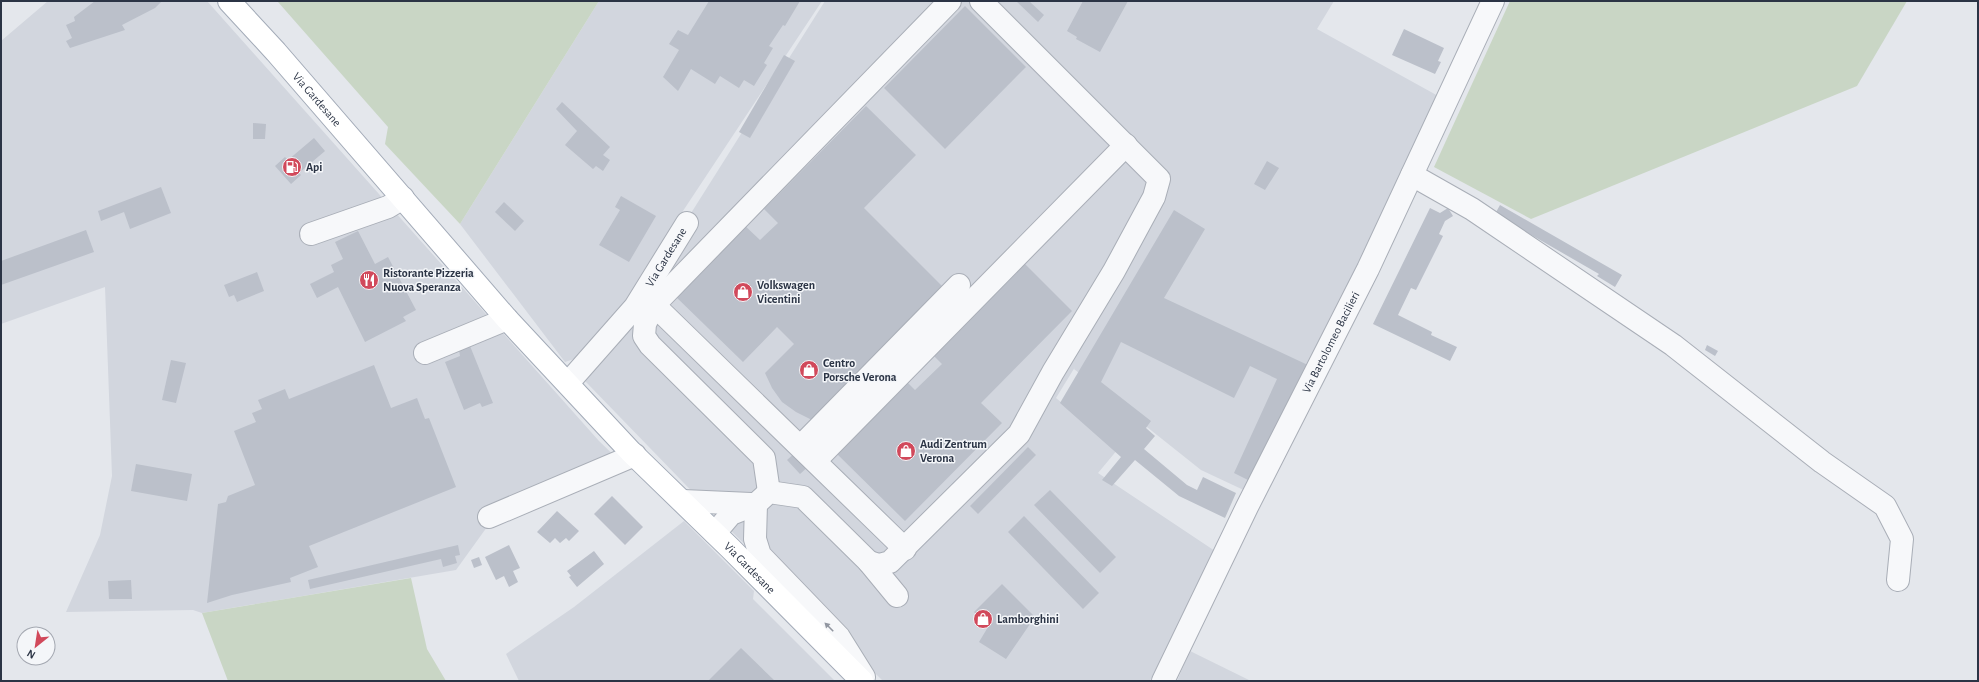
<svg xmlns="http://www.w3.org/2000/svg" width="1979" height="682" font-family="'Alegreya Sans',sans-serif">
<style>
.built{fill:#d2d6de}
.green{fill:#c9d6c5}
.building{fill:#bbc0ca}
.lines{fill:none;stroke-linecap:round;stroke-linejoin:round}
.minor-casing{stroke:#a9aeb7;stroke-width:24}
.major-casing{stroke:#a3abb8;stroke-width:24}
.minor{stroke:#f7f8fa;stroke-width:22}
.major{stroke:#fff;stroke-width:22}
.oneway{fill:#9196a0}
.labels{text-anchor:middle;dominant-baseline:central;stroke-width:3;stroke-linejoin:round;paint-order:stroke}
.street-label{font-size:12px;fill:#2b3445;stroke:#f4f6f9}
.poi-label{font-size:12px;font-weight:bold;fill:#2b3445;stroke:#f4f6f9;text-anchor:start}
</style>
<rect width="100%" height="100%" fill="#e4e7ec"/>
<g class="built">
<polygon points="48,1 207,1 599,441 626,467 487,527 456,570 202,613 193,610 66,612 100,535 112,476 105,287 1,324 1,41"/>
<polygon points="599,1 822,1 677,220 619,314 577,358 565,362 460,224"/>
<polygon points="825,1 1334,1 1317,29 1440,97 1250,493 1201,470 1074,369 1075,367 1056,398 1118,449 1098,473 1215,551 1150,681 883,681 712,512 585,381"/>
<polygon points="684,521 754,591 753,599 835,681 519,681 506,654 574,607"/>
<polygon points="1190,651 1251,681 1177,681"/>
</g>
<g class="green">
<polygon points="279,1 599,1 460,224 385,144 388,127 278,2"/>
<polygon points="1510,1 1907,1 1857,86 1531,219 1434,167"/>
<polygon points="411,578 427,649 446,681 228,681 202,613"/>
</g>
<g class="building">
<polygon points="95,1 162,1 155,8 122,25 125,30 70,48 66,41 72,38 66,25 75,21 74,17"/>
<polygon points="709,1 800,1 785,26 783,25 769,46 773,48 764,63 767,65 754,86 744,80 739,88 720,76 715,84 691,69 678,91 663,77 679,50 669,44 678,30 688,35"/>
<polygon points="1016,1 1029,1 1044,15 1038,22"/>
<polygon points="1083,1 1128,1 1100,52 1076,39 1077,37 1067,31"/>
<polygon points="965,6 1026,67 945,149 884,88"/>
<polygon points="1404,29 1444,48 1438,61 1441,62 1435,74 1392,55"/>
<polygon points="784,55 795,61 750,138 739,132"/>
<polygon points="562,102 610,147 603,155 610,160 603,171 596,166 593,169 565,145 577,131 556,109"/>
<polygon points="866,106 916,155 864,208 944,288 814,421 796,412 782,402 772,388 765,373 794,344 777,327 743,362 673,294 742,223 760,240 778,223 764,209"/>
<polygon points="253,123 266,124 265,139 253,139"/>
<polygon points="314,138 325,151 299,173 301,175 291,184 275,166 285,157 288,160"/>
<polygon points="1267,161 1279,168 1265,190 1254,184"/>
<polygon points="161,187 171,213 130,229 124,212 101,221 98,211"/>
<polygon points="621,196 656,216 629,262 599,245 620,210 615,207"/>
<polygon points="504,202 524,221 515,231 495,212"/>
<polygon points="1500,205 1622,275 1615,287 1597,276 1599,274 1495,214"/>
<polygon points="1430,208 1440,213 1448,208 1453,216 1445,221 1439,234 1443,236 1416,290 1411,288 1398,315 1432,332 1431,335 1457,347 1450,361 1373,324"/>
<polygon points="1174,210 1205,229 1164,298 1310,366 1252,481 1248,480 1234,473 1277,379 1250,366 1234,398 1121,342 1101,382 1151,421 1146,428 1155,436 1144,449 1187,485 1197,490 1203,477 1236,493 1225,518 1179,496 1135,460 1112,486 1102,480 1121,457 1060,403"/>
<polygon points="86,230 94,252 1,285 1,261"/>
<polygon points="358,231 375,264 388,257 416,310 403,317 406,321 365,342 338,287 317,298 310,284 334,272 331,265 343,259 335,242"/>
<polygon points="1023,262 1072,311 981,403 1002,423 905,521 835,452 906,381 915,390 942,364 932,354"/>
<polygon points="257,272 264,291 237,302 234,295 229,297 224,285"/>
<polygon points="1707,345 1718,351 1715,356 1705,350"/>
<polygon points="470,346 493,403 482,407 480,403 464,410 445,362 460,356 459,350"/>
<polygon points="171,360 186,363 176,403 162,400"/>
<polygon points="374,365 391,408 417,398 425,419 429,418 456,487 309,546 318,567 290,578 291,582 232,595 207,603 218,504 226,502 228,496 255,485 234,431 256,422 252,413 262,409 258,400 285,389 289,399"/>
<polygon points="1028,447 1036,455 978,514 970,506"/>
<polygon points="797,451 810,465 800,474 787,460"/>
<polygon points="136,464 192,474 187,501 131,491"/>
<polygon points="1050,490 1116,557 1100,573 1034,505"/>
<polygon points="612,496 643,527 625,545 594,514"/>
<polygon points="557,511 579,531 569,541 566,538 560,543 555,538 550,543 537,532"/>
<polygon points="1024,516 1099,593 1083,609 1008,532"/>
<polygon points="458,545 460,555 455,556 457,563 443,567 441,559 310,589 308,580"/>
<polygon points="509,545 520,568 513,571 518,582 509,587 504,576 496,580 485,557"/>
<polygon points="594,551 604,564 577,587 569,577 571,576 567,571"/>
<polygon points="479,557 482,565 474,568 471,560"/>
<polygon points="131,580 132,599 109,599 108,581"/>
<polygon points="1002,584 1036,618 1030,624 1006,659 979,642 988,627 974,612"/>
<polygon points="741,648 775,681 708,681"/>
</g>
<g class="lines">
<defs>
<g id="minor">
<polyline points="1412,175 1472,209 1673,345 1822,462 1885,506 1902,539 1898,580"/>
<polyline points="311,234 388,207 403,198"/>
<polyline points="654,305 950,1"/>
<polyline points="425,353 507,319"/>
<path id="s1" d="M568,383L635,307L687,223"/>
<polyline points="801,446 959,285"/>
<polyline points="816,460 1126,145"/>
<polyline points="769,492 764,458 650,345 644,336 645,324 654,305 905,549"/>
<polyline points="683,501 751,504"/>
<polyline points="756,504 755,539 760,555 839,637 864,677"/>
<polyline points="489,517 635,455"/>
<polyline points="715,533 731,514 756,504 769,492 803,497 869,562 897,596"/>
<polyline points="869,562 879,565 890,562 1019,434 1053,372 1114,271 1154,197 1159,179 981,1"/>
<path id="s2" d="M1163,681L1247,507L1368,269L1493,1"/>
</g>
<g id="major">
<path id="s3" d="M229,1L276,52L507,319L631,452L730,548L862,681"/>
</g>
</defs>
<use href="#minor" class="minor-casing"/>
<use href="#major" class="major-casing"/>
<use href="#minor" class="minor"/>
<use href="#major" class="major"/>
</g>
<defs><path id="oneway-solid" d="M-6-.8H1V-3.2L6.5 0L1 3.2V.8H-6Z"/></defs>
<use class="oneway" href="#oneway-solid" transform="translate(829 627) rotate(-135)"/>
<defs>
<symbol id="fuel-disc" viewBox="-11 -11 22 22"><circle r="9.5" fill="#d1495b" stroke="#f4f6f9"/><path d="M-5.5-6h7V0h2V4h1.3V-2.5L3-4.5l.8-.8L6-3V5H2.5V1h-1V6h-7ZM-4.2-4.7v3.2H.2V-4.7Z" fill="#fff"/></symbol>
<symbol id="restaurant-disc" viewBox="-11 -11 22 22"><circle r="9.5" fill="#d1495b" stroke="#f4f6f9"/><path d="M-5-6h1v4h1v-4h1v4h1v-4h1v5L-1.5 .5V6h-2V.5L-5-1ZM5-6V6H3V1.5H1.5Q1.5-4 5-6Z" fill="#fff"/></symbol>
<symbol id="shop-disc" viewBox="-11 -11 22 22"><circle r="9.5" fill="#d1495b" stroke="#f4f6f9"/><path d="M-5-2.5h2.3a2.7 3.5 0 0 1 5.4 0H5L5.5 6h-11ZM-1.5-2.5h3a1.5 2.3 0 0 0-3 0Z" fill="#fff"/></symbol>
</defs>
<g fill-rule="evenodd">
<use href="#fuel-disc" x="281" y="156" width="22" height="22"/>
<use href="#restaurant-disc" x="358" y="269" width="22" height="22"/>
<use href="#shop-disc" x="732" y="281" width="22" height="22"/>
<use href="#shop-disc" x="798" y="359" width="22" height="22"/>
<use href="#shop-disc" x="895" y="440" width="22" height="22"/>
<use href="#shop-disc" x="972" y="608" width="22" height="22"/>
</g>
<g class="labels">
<g class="street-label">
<text stroke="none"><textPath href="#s3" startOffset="132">Via Gardesane</textPath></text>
<text stroke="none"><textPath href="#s1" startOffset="160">Via Gardesane</textPath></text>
<text stroke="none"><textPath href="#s2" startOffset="378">Via Bartolomeo Bacilieri</textPath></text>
<text stroke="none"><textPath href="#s3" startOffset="770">Via Gardesane</textPath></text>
</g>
<g class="poi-label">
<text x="306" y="167">Api</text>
<text x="383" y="273">Ristorante Pizzeria<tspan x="383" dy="14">Nuova Speranza</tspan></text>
<text x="757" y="285">Volkswagen<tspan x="757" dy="14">Vicentini</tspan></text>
<text x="823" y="363">Centro<tspan x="823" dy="14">Porsche Verona</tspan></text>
<text x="920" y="444">Audi Zentrum<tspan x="920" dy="14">Verona</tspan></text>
<text x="997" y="619">Lamborghini</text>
</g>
</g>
<rect width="1979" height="682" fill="none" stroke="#2b3445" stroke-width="4"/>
<g transform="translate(36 646) rotate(210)"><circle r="19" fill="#f4f6f9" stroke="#a4a8b1"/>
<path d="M0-3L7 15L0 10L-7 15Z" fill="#d1495b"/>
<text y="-6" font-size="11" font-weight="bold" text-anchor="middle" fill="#2b3445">N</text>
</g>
</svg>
